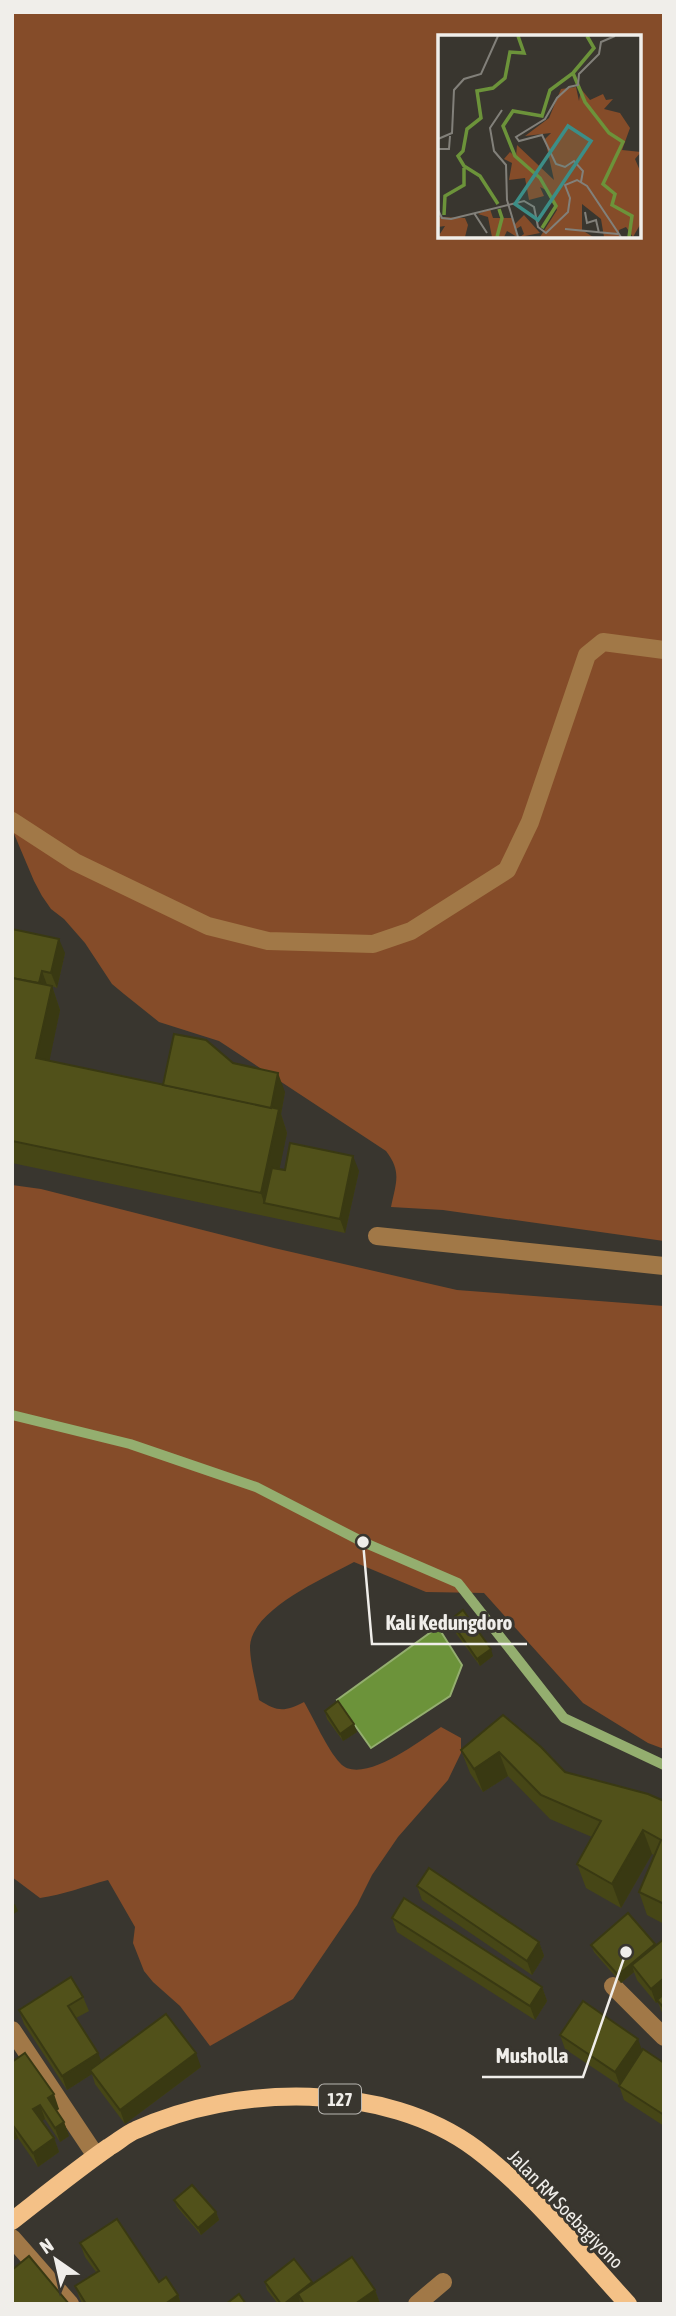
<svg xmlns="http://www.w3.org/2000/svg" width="676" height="2316" font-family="'Asap Condensed',sans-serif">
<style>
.green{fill:#854c29;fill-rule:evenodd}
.water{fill:#6c933a;stroke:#94ae6f;stroke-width:2}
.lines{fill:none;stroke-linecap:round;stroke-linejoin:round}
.stream{stroke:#94ae6f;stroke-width:10}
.minor{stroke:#a17847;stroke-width:18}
.major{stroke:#f4c187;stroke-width:18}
.wall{fill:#464616}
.shaded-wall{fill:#393912}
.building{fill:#51511a;stroke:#393912;stroke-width:2}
.labels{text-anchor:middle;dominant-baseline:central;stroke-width:6;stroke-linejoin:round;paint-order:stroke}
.shield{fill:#39362f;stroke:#b9b7b2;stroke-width:2}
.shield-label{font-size:18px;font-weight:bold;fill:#f0eeea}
.street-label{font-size:19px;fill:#f0eeea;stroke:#39362f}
.inset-river{fill:none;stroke:#6c933a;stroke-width:3.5}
.inset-road{fill:none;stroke:#82807a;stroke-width:2}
.view{fill:#3c8e87;fill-opacity:0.15;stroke:#3c8e87;stroke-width:3.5}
.inset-edge{fill:none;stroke:#f0eeea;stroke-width:3.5}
.leader{fill:none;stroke:#f0eeea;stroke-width:2.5}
.callout-dot{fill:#f0eeea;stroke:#39362f;stroke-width:2.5}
.callout-label{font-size:21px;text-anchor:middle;font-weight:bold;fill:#f0eeea;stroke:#39362f;stroke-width:6;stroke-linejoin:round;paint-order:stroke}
</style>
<rect width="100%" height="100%" fill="#39362f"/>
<g class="green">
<path d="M12,12H664V1241L443,1210L391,1207C396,1182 402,1172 386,1151L219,1041L159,1022L124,994L112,984L85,943L64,919L51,909L42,896L34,881L12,829ZM440,37H639V236H440Z"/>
<path d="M12,1185L41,1189L274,1248L457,1290L664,1306V1749L648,1743L583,1703L484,1593L426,1592L354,1562C325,1578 252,1609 250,1646C250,1663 256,1683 259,1700C278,1712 284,1712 304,1702C314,1719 327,1749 340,1763C361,1787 421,1740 441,1727L461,1738V1753L448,1780L398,1837L372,1875L357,1905L293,1999L210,2046L180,2006L153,1982L144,1971L133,1943L135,1927L108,1880C85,1886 63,1895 40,1898L12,1877Z"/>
</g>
<polygon class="water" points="438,1627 462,1665 450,1696 371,1748 337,1700"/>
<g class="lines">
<polyline class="stream" points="12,1415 130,1444 256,1487 363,1542 458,1583 564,1718 664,1765"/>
<g class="minor">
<polyline points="12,821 75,862 208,926 268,941 373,944 411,931 507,870 530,822 587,655 603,642 664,650"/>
<polyline points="377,1236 664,1266"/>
<polyline points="613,1986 664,2037"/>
<polyline points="12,2030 96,2156"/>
<polyline points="12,2238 70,2304"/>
<polyline points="417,2304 443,2282"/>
</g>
<path class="major" d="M12,2221C44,2196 76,2170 109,2147C118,2142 126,2134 136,2130C236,2084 385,2081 476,2149C533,2192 579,2251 628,2304"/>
</g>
<g class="wall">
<polygon points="12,929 65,953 57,988 52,986 60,1010 49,1061 163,1085 233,1063 285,1092 281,1114 287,1133 279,1169 285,1170 359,1171 345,1233 12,1163"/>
<polygon points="450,1620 493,1656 480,1666 452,1628"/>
<polygon points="325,1711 357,1732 343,1741 327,1719"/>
<polygon points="503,1715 565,1772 664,1801 664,1924 647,1915 639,1892 654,1855 652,1854 621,1908 586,1888 577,1864 592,1837 550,1819 508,1776 483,1792 470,1773 461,1750"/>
<polygon points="417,1886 539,1942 544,1956 532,1975 422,1900"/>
<polygon points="392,1918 542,1987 547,2001 535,2020 397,1932"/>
<polygon points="664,1939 664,2018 658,2002 656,2003 637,1980 634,1972 621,1983 594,1952 591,1945 655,1944 655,1946"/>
<polygon points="83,1997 89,2011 76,2018 102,2062 201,2067 125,2124 95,2084 92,2074 67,2090 24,2024 19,2010"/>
<polygon points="560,2035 642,2051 664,2063 664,2126 624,2100 619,2085 565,2049"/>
<polygon points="12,2062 59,2109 56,2111 64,2122 69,2136 60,2142 45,2119 42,2121 54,2138 59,2152 38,2167 18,2138 15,2140 12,2136"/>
<polygon points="174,2200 216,2212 219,2220 201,2235 177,2207"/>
<polygon points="80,2243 159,2282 178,2295 181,2304 82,2304 75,2286 96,2272 85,2257"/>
<polygon points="265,2282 312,2282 313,2284 375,2290 380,2304 301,2304 300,2301 296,2304 278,2304 267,2290"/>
</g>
<g class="shaded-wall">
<polygon points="59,939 65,953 57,988 51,973"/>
<polygon points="42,971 47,985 37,992"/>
<polygon points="52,986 60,1010 45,1082 36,1058"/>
<polygon points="278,1073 285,1092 281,1114 287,1133 272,1205 264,1203 261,1193 270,1112"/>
<polygon points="353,1156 359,1171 345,1233 340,1219"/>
<polygon points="491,1649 493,1656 480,1666 477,1659"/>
<polygon points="354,1724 357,1732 343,1741 340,1734"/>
<polygon points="499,1752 508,1776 483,1792 474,1769"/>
<polygon points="643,1830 652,1854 621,1908 612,1884"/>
<polygon points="15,1904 18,1911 12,1915 12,1906"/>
<polygon points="539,1942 544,1956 532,1975 527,1961"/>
<polygon points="655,1944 657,1951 632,1965 634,1972 621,1983 618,1975"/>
<polygon points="664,1978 664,1997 656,2003 651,1989"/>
<polygon points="542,1987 547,2001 535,2020 530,2006"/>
<polygon points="638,2039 643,2053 620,2086 615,2072"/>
<polygon points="98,2053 104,2067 90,2070 92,2074 67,2090 62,2076"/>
<polygon points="196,2053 201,2067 125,2124 120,2110"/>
<polygon points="54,2094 59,2109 53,2113 48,2098"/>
<polygon points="40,2105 45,2119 38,2124 33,2109"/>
<polygon points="64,2122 69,2136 60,2142 55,2128"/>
<polygon points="12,2124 18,2138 15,2140 12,2133"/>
<polygon points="54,2138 59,2152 38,2167 33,2153"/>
<polygon points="216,2212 219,2220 201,2235 198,2228"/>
<polygon points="312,2282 315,2289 298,2294 300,2301 296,2304 284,2304"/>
<polygon points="375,2290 380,2304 355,2304"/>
<polygon points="178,2295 181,2304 165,2304"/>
</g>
<g class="building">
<polygon points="12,929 59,939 51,973 42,971 39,983 12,978"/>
<polygon points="12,978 52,986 36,1058 279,1109 261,1193 12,1141"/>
<polygon points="174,1034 206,1040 233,1063 278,1073 271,1108 163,1085"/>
<polygon points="290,1143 353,1156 340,1219 264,1203 272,1168 285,1170"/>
<polygon points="463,1610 491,1649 477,1659 450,1620"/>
<polygon points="338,1701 354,1724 340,1734 325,1711"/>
<polygon points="503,1715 541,1747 565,1772 648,1794 664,1801 664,1904 639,1892 661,1840 643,1830 612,1884 577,1864 601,1821 541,1795 499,1752 474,1769 461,1750"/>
<polygon points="429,1868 539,1942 527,1961 417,1886"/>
<polygon points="404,1898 542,1987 530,2006 392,1918"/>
<polygon points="628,1913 655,1944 618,1975 591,1945"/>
<polygon points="664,1939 664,1978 651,1989 632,1965"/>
<polygon points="71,1977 83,1997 68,2006 98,2053 62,2076 19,2010"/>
<polygon points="664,1994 664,2008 657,2000"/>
<polygon points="583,2001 638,2039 615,2072 560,2035"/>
<polygon points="166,2014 196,2053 120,2110 90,2070"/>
<polygon points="643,2049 664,2063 664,2115 619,2086"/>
<polygon points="25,2053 54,2094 48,2098 64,2122 55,2128 40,2105 33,2109 54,2138 33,2153 12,2124 12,2062"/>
<polygon points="192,2185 216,2212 198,2228 174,2200"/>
<polygon points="117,2219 159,2282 166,2277 178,2295 165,2304 86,2304 75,2286 99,2271 80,2243"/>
<polygon points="29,2256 69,2304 12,2304 12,2270"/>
<polygon points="352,2257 375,2290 355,2304 304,2304 298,2294"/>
<polygon points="294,2259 312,2282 284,2304 281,2304 265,2282"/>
<polygon points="239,2294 246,2304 226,2304"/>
</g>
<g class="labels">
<rect class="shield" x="319" y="2084.5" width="42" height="29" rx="5"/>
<g class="shield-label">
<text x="340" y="2099">127</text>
</g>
<g class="street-label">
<text transform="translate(566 2209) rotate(46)">Jalan RM Soebagiyono</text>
</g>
</g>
<g transform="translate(438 35)">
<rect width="203" height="203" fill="#39362f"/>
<path d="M138,52L141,66L143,54L152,65L165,59L168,65L175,64L166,74L182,78L192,93L184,115L203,117L197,124L203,138V188L195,202L188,192L181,195V202H166L163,184L144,169V195L155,202H102L119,175L110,156L102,152L106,161L91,165L87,143L71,145L74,128L66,124L72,117L78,122L79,110L116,145L107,104L113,98L87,101L111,83L123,54ZM52,174L55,183H74L77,189L86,180L102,198L82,202L86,199L83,191L78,194L79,202L69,196L66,202H54L50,182L40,179ZM0,182L27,183L30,190L27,202H0L7,191L0,192Z" fill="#854c29"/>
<path class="inset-river" d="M135,38L156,13L149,1M60,169L42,141L26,131L20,121L25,116L29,94L43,83L39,56L55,53L67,43L72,17L86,18L80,1M6,180L7,161L26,150V133M104,193L118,171L102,143L77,121L65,91L75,76L104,81L112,55L135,38L147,67L171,98L185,107L165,149L177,159L174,170L194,181L191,202M59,202L64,183L61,174"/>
<path class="inset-road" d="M64,75L52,93L56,116L68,130L69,165L80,202M0,104L14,98L16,55L26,44L43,39L60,1M0,114H11L12,101M143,147L145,136L136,126L127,132L118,129L104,100L81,106L78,102L107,84L119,63L131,52L140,50L141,39L161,19L163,7L177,1M0,175L4,183L13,184L86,166L96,172L100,192L108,198L130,177L132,163L127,150L139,145L149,151L183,202M147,177L149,188L158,185L161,198M36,178L49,198M127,194L180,199"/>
<path class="view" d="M130,91L153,106L100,185L77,169Z"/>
<rect width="203" height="203" class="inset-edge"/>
</g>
<path class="leader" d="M363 1542L372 1644H527M626 1952L583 2077H482"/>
<g class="callout-dot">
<circle cx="363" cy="1542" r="7"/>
<circle cx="626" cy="1952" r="7"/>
</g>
<g class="callout-label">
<text x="449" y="1630">Kali Kedungdoro</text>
<text x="532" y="2063">Musholla</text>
</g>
<rect width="676" height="2316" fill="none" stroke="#f0eeea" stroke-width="28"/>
<g transform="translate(56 2260) rotate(326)" stroke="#39362f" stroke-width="5" paint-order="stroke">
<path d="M0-5L12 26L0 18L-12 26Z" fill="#f0eeea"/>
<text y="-10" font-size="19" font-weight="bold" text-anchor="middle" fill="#f0eeea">N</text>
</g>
</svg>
